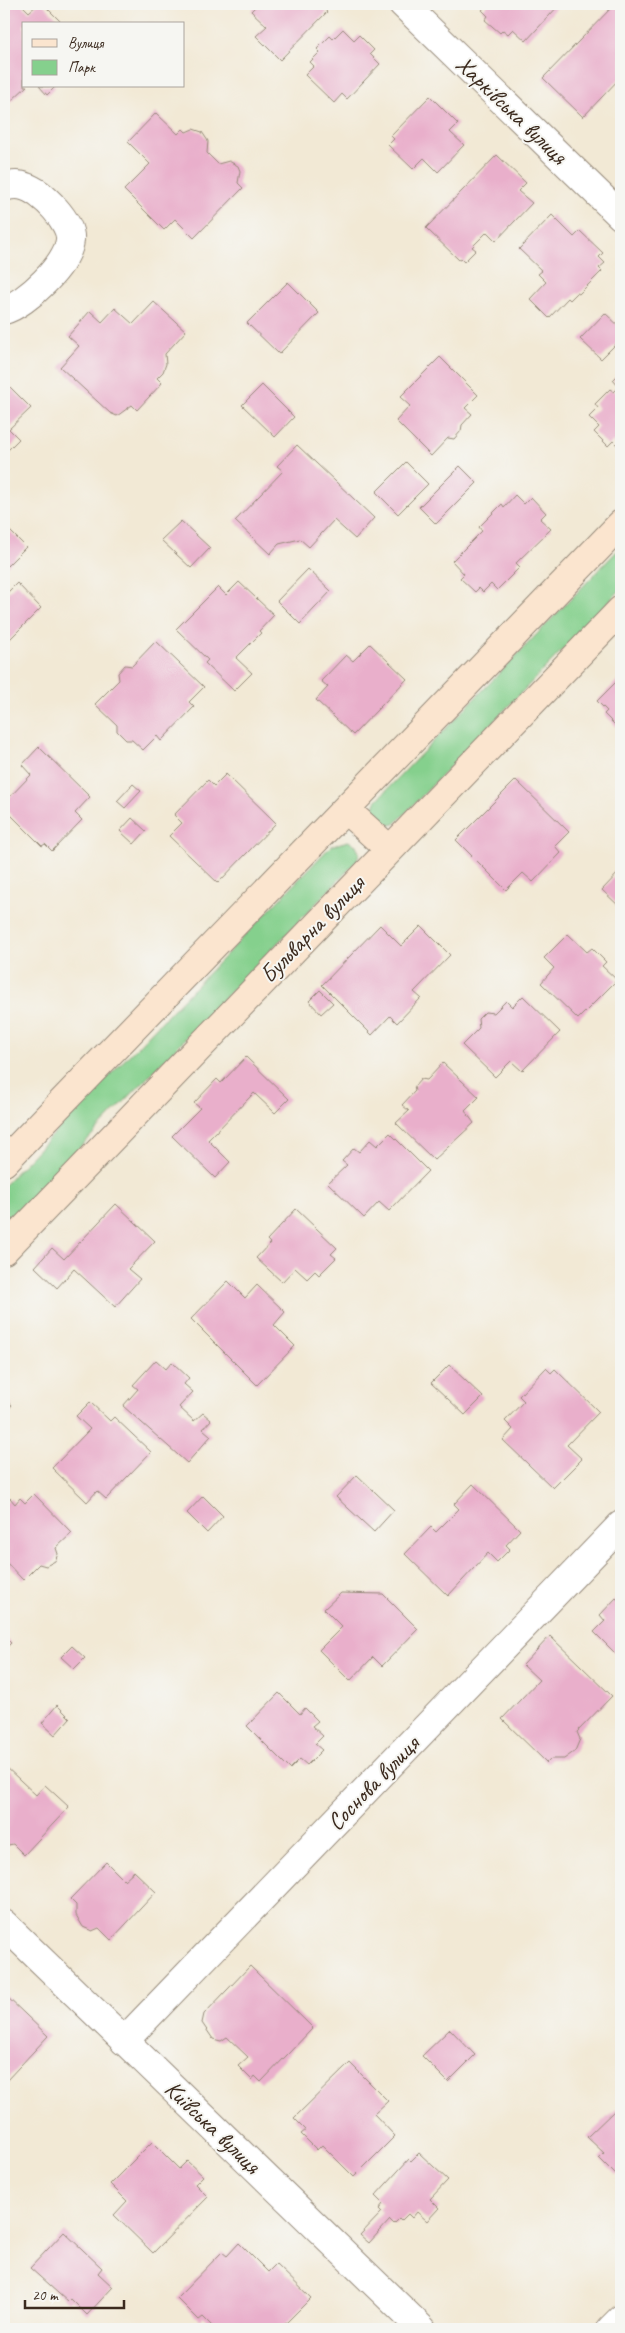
<svg xmlns="http://www.w3.org/2000/svg" width="625" height="2333" font-family="Caveat,sans-serif">
<style>
.green{fill:#85d08d;stroke:#607d56}
.building{fill:#e9afcb}
.lines{fill:none;stroke-linecap:round;stroke-linejoin:round}
.street-casing{stroke:#968a7a;stroke-width:30}
.secondary-casing{stroke:#968a7a;stroke-width:30}
.street{stroke:#fff;stroke-width:28}
.secondary{stroke:#fbe5cf;stroke-width:28}
.labels{text-anchor:middle;dominant-baseline:central;stroke-width:4;stroke-linejoin:round;paint-order:stroke}
.street-label{font-size:24px;fill:#3b2a1e;stroke:#f6f6f2}
</style>
<rect width="100%" height="100%" fill="#f6f6f2"/>
<filter id="ink" filterUnits="userSpaceOnUse"><feTurbulence type="fractalNoise" baseFrequency=".02" numOctaves="2"/><feDisplacementMap in="SourceGraphic" scale="10" xChannelSelector="R" yChannelSelector="G"/><feConvolveMatrix kernelMatrix="1 2 1 2 8 2 1 2 1" color-interpolation-filters="sRGB"/></filter>
<filter id="wash" filterUnits="userSpaceOnUse"><feTurbulence type="fractalNoise" baseFrequency=".0096" numOctaves="4" result="noise"/><feDisplacementMap in="SourceGraphic" scale="20" xChannelSelector="R" yChannelSelector="G"/><feGaussianBlur stdDeviation="1.12" result="paint"/><feColorMatrix in="noise" values="0 0 0 0 0 0 0 0 0 0 0 0 0 0 0 0 0 1.4 0 .05"/><feComposite in="paint" operator="in"/></filter>
<g filter="url(#wash)">
<rect width="100%" height="100%" fill="#f2e9d5"/>
<g class="green">
<polygon points="621,547 621,589 395,824 385,826 377,821 372,813 376,801"/>
<polygon points="348,841 356,845 359,853 357,861 4,1226 4,1185 331,846"/>
</g>
<g id="blocks">
<g class="building">
<polygon points="4,4 21,4 29,12 38,4 43,4 63,24 24,24 24,86 27,86 10,102 4,96"/>
<polygon points="258,4 327,4 329,6 325,10 327,12 280,60 256,36 267,26 251,11"/>
<polygon points="488,4 560,4 526,41 513,29 508,34 503,30 500,33 485,20 488,16 482,10"/>
<polygon points="615,4 621,4 621,77 583,117 543,78"/>
<polygon points="343,29 354,40 359,35 374,50 370,54 380,64 347,99 342,94 334,103 305,75 314,66 310,62 320,52 317,49 330,36 333,39"/>
<polygon points="39,86 56,86 47,95"/>
<polygon points="430,96 458,124 450,132 464,145 438,172 424,158 413,169 388,145 394,139 391,136"/>
<polygon points="156,113 178,134 183,129 186,132 193,129 202,132 208,141 207,153 218,164 229,161 238,166 240,171 238,183 243,188 194,238 175,219 164,230 124,190 150,164 128,142"/>
<polygon points="497,155 526,183 518,191 532,203 496,241 487,232 472,247 476,250 464,262 461,259 459,260 426,228"/>
<polygon points="552,215 574,237 580,231 603,253 599,257 605,263 599,268 602,271 579,294 577,293 570,300 568,298 549,318 530,299 546,282 538,274 542,271 519,249"/>
<polygon points="288,282 319,313 279,354 247,323"/>
<polygon points="154,302 186,331 165,354 166,364 163,372 157,378 162,383 137,410 132,405 117,416 110,413 60,367 79,346 68,336 90,311 102,322 115,308 133,324"/>
<polygon points="605,313 621,328 621,339 601,359 580,339"/>
<polygon points="440,357 478,395 465,408 472,414 462,425 461,431 454,439 448,438 431,456 396,421 410,406 400,397"/>
<polygon points="621,372 621,445 619,442 617,445 613,441 608,446 594,432 599,427 589,417 598,408 595,404 610,389 614,392 619,387 613,380"/>
<polygon points="4,381 31,408 9,429 19,439 4,454"/>
<polygon points="262,385 294,417 275,437 242,405"/>
<polygon points="297,445 374,518 355,539 334,520 309,547 300,539 279,544 270,554 235,521 283,471 277,466"/>
<polygon points="406,462 428,484 398,514 376,492"/>
<polygon points="460,466 477,483 436,524 419,507"/>
<polygon points="515,495 524,504 531,497 546,513 540,519 551,529 516,563 520,567 497,590 491,584 483,592 479,588 475,592 460,578 464,574 452,561 482,531 479,527 502,504 504,507"/>
<polygon points="181,521 210,548 191,568 161,540"/>
<polygon points="4,525 26,547 7,566 4,562"/>
<polygon points="308,569 331,591 300,624 277,601"/>
<polygon points="239,582 274,615 259,631 261,633 236,658 252,673 234,691 205,663 208,660 176,629 218,587 226,595"/>
<polygon points="17,583 41,608 4,645 4,596"/>
<polygon points="156,641 204,687 189,702 194,707 161,741 157,736 143,750 132,740 126,740 117,731 117,725 95,704 119,680 118,673 125,665 132,666"/>
<polygon points="370,644 407,679 353,735 316,700 328,687 321,681 346,655 353,661"/>
<polygon points="621,677 621,729 620,730 604,714 607,711 597,701"/>
<polygon points="39,747 90,797 75,813 82,820 52,851 45,844 42,846 4,808 4,803 31,775 22,765"/>
<polygon points="226,774 276,823 218,883 169,836 182,823 174,815 208,780 214,786"/>
<polygon points="516,780 569,832 555,846 561,853 533,882 523,873 506,890 456,840"/>
<polygon points="133,784 141,791 125,808 117,801"/>
<polygon points="132,818 146,831 134,844 120,831"/>
<polygon points="621,870 621,908 602,890"/>
<polygon points="380,925 401,946 421,926 450,955 414,992 421,998 397,1023 390,1016 372,1035 322,985"/>
<polygon points="568,934 587,952 592,948 606,962 602,966 617,980 578,1019 541,983 554,968 544,958"/>
<polygon points="320,990 333,1003 321,1014 309,1001"/>
<polygon points="523,996 560,1032 522,1071 511,1061 495,1077 462,1045 479,1028 478,1019 485,1012 494,1013 506,1001 512,1007"/>
<polygon points="246,1057 289,1099 275,1113 254,1093 208,1140 230,1162 215,1178 172,1136 200,1108 194,1103 217,1079 221,1083"/>
<polygon points="443,1063 479,1097 465,1111 474,1123 434,1160 396,1123 409,1111 402,1105 415,1091 414,1087 421,1079 427,1080"/>
<polygon points="390,1133 428,1171 389,1211 379,1202 364,1218 328,1183 347,1165 342,1161 354,1148 359,1152 370,1140 377,1146"/>
<polygon points="116,1204 155,1241 128,1269 140,1279 115,1307 74,1269 57,1288 35,1267 52,1248 64,1259"/>
<polygon points="296,1209 337,1248 331,1254 336,1258 319,1275 315,1271 307,1279 295,1268 282,1282 256,1258 270,1243 267,1240"/>
<polygon points="228,1281 245,1298 257,1285 285,1312 274,1325 295,1346 257,1385 191,1319"/>
<polygon points="156,1360 166,1369 172,1362 189,1378 184,1384 193,1392 179,1407 194,1421 203,1413 211,1420 203,1429 211,1436 187,1463 123,1406 138,1389 133,1385"/>
<polygon points="449,1365 483,1397 465,1415 431,1383"/>
<polygon points="546,1368 551,1373 555,1369 599,1412 567,1445 582,1459 553,1488 503,1440 513,1429 505,1421 524,1401 519,1396"/>
<polygon points="4,1398 12,1405 4,1414"/>
<polygon points="90,1402 110,1421 114,1417 151,1452 106,1499 97,1491 87,1502 52,1468 90,1429 76,1416"/>
<polygon points="357,1475 394,1510 374,1532 336,1497"/>
<polygon points="473,1484 520,1530 506,1545 510,1549 497,1562 488,1553 448,1596 405,1554 431,1527 436,1532 459,1509 454,1504"/>
<polygon points="34,1494 72,1533 56,1548 58,1554 55,1561 46,1566 39,1564 23,1580 4,1560 4,1504 10,1498 15,1504 20,1498 25,1503"/>
<polygon points="203,1496 223,1516 207,1533 187,1513"/>
<polygon points="341,1593 383,1594 418,1629 382,1666 373,1657 350,1681 319,1650 342,1627 324,1609"/>
<polygon points="616,1598 621,1603 621,1659 594,1632 605,1621 600,1615"/>
<polygon points="4,1636 11,1643 4,1650"/>
<polygon points="550,1636 612,1696 577,1732 580,1739 575,1751 564,1759 551,1759 547,1763 502,1719 539,1680 523,1665"/>
<polygon points="72,1646 85,1658 74,1669 61,1657"/>
<polygon points="279,1693 300,1714 305,1708 318,1721 312,1726 323,1736 315,1744 322,1750 307,1765 300,1759 290,1769 247,1726"/>
<polygon points="57,1705 70,1718 55,1735 42,1723"/>
<polygon points="5,1766 36,1795 45,1785 69,1807 24,1855 13,1844 4,1846"/>
<polygon points="106,1862 124,1880 134,1871 156,1892 111,1940 99,1928 92,1931 83,1927 76,1915 76,1905 70,1899"/>
<polygon points="250,1966 313,2028 261,2082 255,2076 252,2080 238,2066 248,2057 227,2037 221,2041 213,2039 202,2023 204,2014"/>
<polygon points="4,1994 48,2036 6,2081 4,2079"/>
<polygon points="450,2029 475,2055 448,2082 422,2056"/>
<polygon points="350,2063 388,2101 374,2114 395,2136 354,2177 322,2145 317,2150 301,2134 306,2130 294,2118"/>
<polygon points="616,2109 621,2114 621,2170 616,2175 599,2158 604,2153 587,2137"/>
<polygon points="152,2142 179,2169 187,2161 203,2176 195,2184 208,2197 153,2253 114,2215 127,2201 110,2184"/>
<polygon points="419,2153 448,2180 430,2199 439,2208 427,2221 417,2212 412,2218 408,2214 401,2221 399,2219 394,2224 390,2220 369,2243 360,2235 382,2212 379,2209 383,2204 375,2196 409,2159 411,2161"/>
<polygon points="64,2232 102,2268 98,2273 113,2287 87,2315 71,2299 68,2302 30,2268"/>
<polygon points="239,2243 268,2272 276,2264 311,2298 280,2329 215,2329 203,2317 199,2320 177,2298 222,2252 227,2256"/>
</g>
</g>
</g>
<g filter="url(#ink)">
<use href="#blocks" fill-opacity="0" stroke="#968a7a" stroke-width="1"/>
<g class="lines">
<defs>
<g id="street">
<polyline points="403,4 621,216"/>
<path d="M4,187C11,185 19,184 26,187C42,192 72,222 70,240C68,264 26,304 4,310"/>
<polyline points="4,1924 422,2329"/>
<polyline points="124,2041 621,1525"/>
<polyline points="611,2329 621,2319"/>
</g>
<g id="secondary">
<polyline points="346,810 389,849"/>
<polyline points="4,1162 621,524"/>
<polyline points="4,1250 621,610"/>
</g>
</defs>
<use href="#street" class="street-casing"/>
<use href="#secondary" class="secondary-casing"/>
<use href="#street" class="street"/>
<use href="#secondary" class="secondary"/>
</g>
</g>
<g class="labels">
<g class="street-label">
<text transform="translate(512 110) rotate(44)">Харківська вулиця</text>
<text transform="translate(312 929) rotate(-46)">Бульварна вулиця</text>
<text transform="translate(373 1783) rotate(-46)">Соснова вулиця</text>
<text transform="translate(213 2127) rotate(44)">Київська вулиця</text>
</g>
</g>
<rect width="625" height="2333" fill="none" stroke="#f6f6f2" stroke-width="20"/>
<rect x="22" y="22" width="162" height="65" fill="#f6f6f2" stroke="#aba49d"/>
<rect x="32" y="39" width="25" height="8" fill="#fbe5cf" stroke="#aba49d"/>
<text x="68" y="48" font-size="15" fill="#3b2a1e">Вулиця</text>
<rect x="32" y="60" width="25" height="15" fill="#85d08d" stroke="#aba49d"/>
<text x="68" y="72" font-size="15" fill="#3b2a1e">Парк</text>
<path d="M25 2300v8h99v-8" fill="none" stroke="#3b2a1e" stroke-width="2.5"/>
<text x="32" y="2300" font-size="15" fill="#3b2a1e" stroke="#f6f6f2" stroke-width="4" paint-order="stroke">20 m</text>
</svg>
